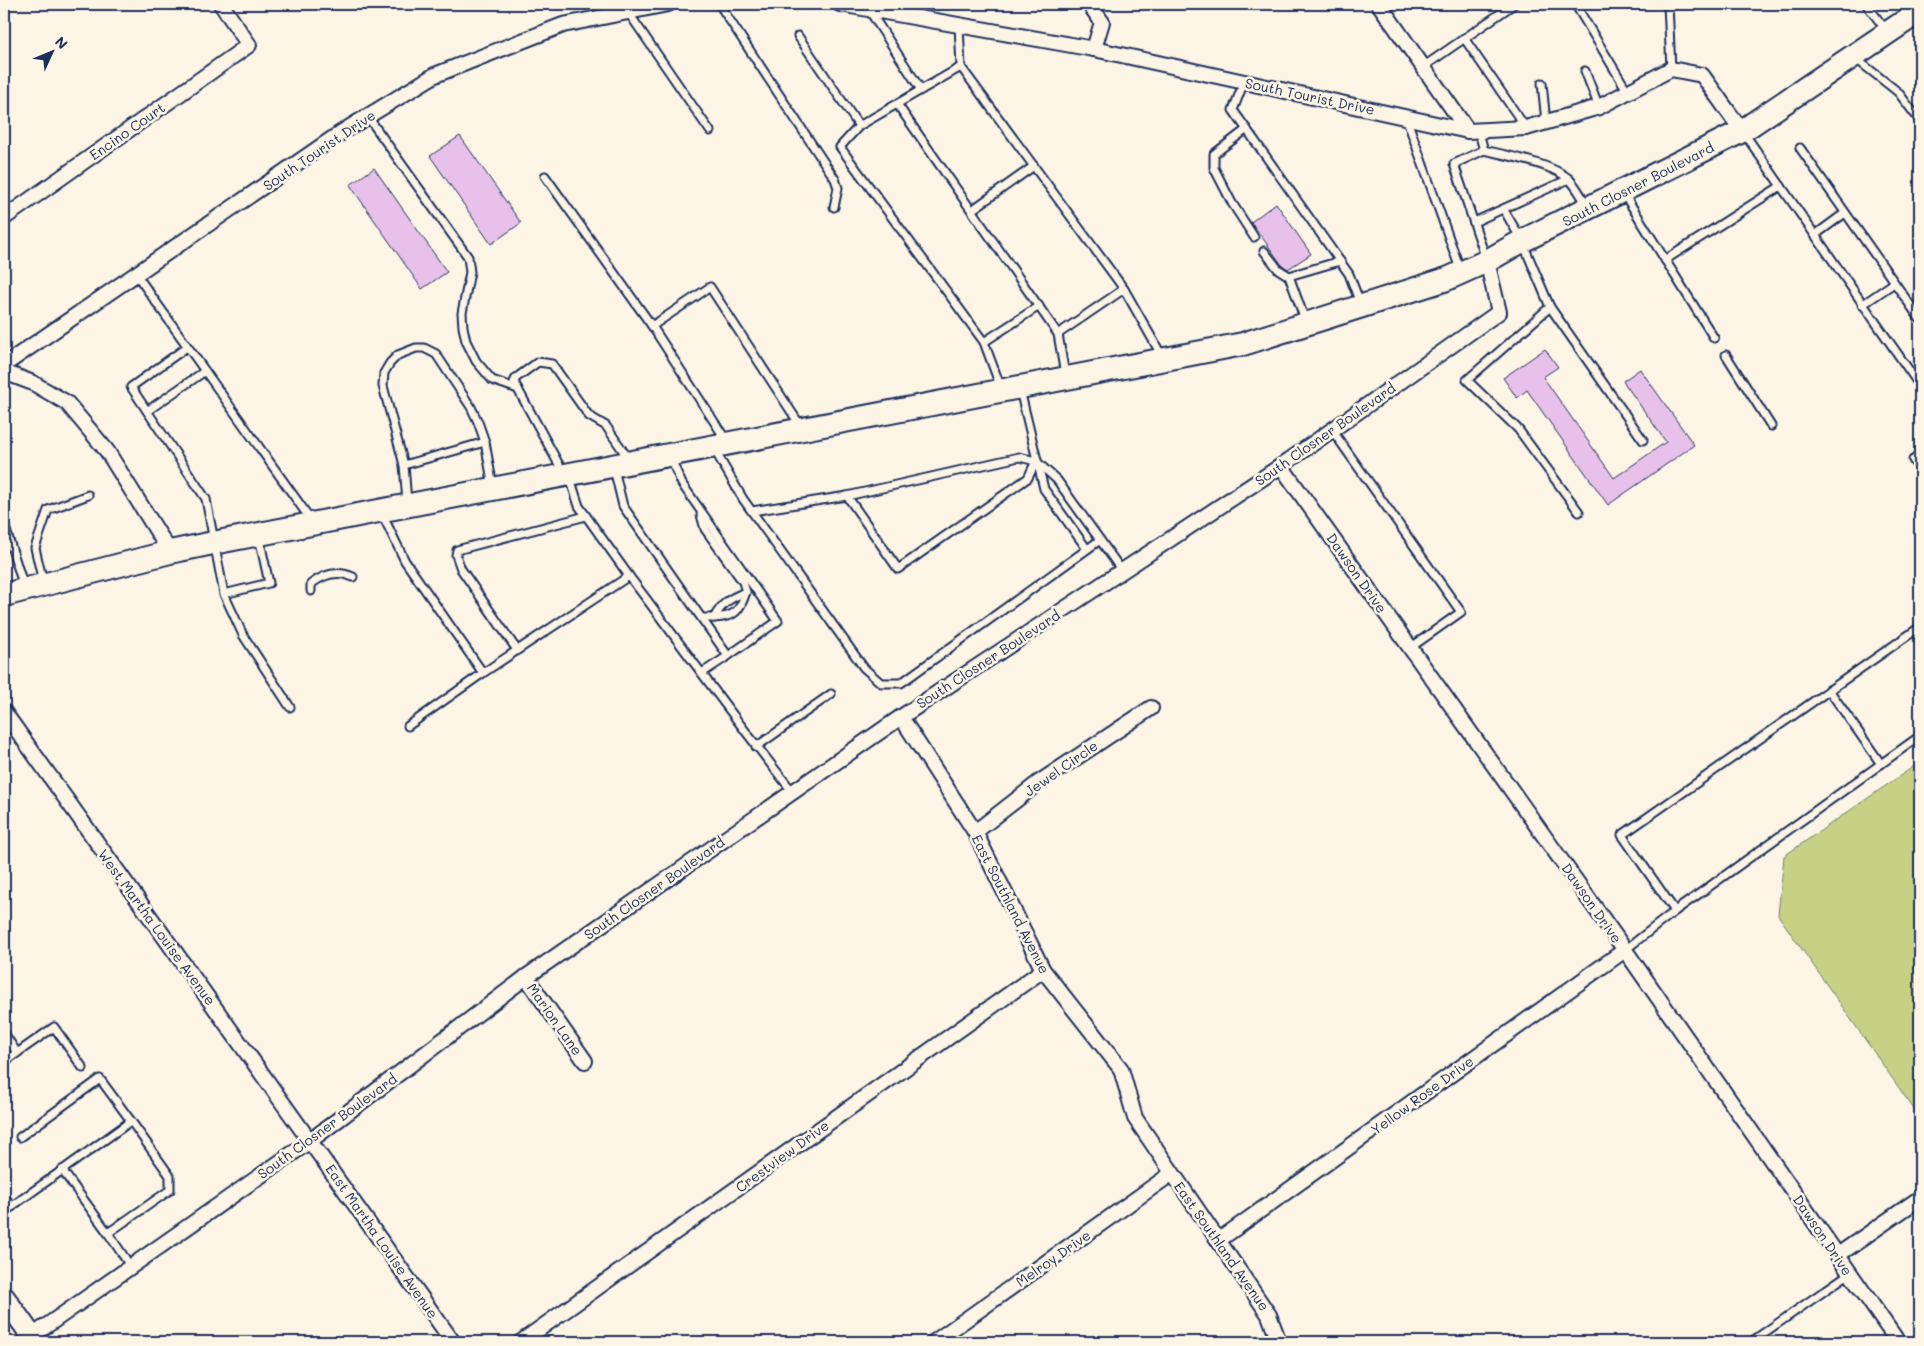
<svg xmlns="http://www.w3.org/2000/svg" width="1924" height="1346" font-family="Mali,sans-serif">
<style>
.pitch{fill:#c6d185;stroke:#708072}
.building{fill:#e8c1eb;stroke:#1b2f5e}
.lines{fill:none;stroke-linecap:round;stroke-linejoin:round}
.lane-casing{stroke:#1b2f5e;stroke-width:11}
.street-casing{stroke:#1b2f5e;stroke-width:18}
.secondary-casing{stroke:#1b2f5e;stroke-width:24}
.primary-casing{stroke:#1b2f5e;stroke-width:26}
.lane{stroke:#fcf5e5;stroke-width:7}
.street{stroke:#fcf5e5;stroke-width:14}
.secondary{stroke:#fcf5e5;stroke-width:20}
.primary{stroke:#fcf5e5;stroke-width:22}
.labels{text-anchor:middle;dominant-baseline:central;stroke-width:5;stroke-linejoin:round;paint-order:stroke}
.street-label{font-size:14px;fill:#1b2f5e;stroke:#fcf5e5}
</style>
<rect width="100%" height="100%" fill="#fcf5e5"/>
<filter id="ink" filterUnits="userSpaceOnUse"><feTurbulence type="fractalNoise" baseFrequency=".02" numOctaves="2"/><feDisplacementMap in="SourceGraphic" scale="10" xChannelSelector="R" yChannelSelector="G"/><feConvolveMatrix kernelMatrix="1 2 1 2 8 2 1 2 1" color-interpolation-filters="sRGB"/></filter>
<g filter="url(#ink)">
<polygon class="pitch" points="1920,762 1920,1118 1778,915 1784,856"/>
<g class="building">
<polygon points="460,136 521,223 491,244 430,156"/>
<polygon points="374,168 447,272 422,289 350,185"/>
<polygon points="1276,203 1311,254 1288,269 1282,265 1251,222"/>
<polygon points="1545,349 1558,367 1543,377 1614,478 1666,442 1623,381 1640,369 1694,445 1608,505 1527,390 1517,398 1503,378"/>
</g>
<g class="lines">
<defs>
<g id="lane">
<polyline points="719,4 835,179 838,188 834,207"/>
<polyline points="1575,4 1628,92"/>
<polyline points="1668,4 1671,69"/>
<polyline points="1866,4 1886,30"/>
<polyline points="628,12 710,131"/>
<polyline points="959,25 961,67 1124,289"/>
<polyline points="798,36 859,126 840,147 984,342 1001,388"/>
<polyline points="1464,38 1526,128"/>
<polyline points="1855,58 1898,92 1920,121"/>
<polyline points="1423,67 1514,4"/>
<polyline points="1585,71 1599,107"/>
<polyline points="1244,82 1233,110 1349,274 1360,303"/>
<polyline points="1542,83 1546,122"/>
<polyline points="921,90 961,67"/>
<polyline points="897,104 1058,334 1065,375"/>
<polyline points="368,117 468,257 470,272 462,313 463,327 466,341 476,361 492,380 518,389"/>
<polyline points="1406,117 1460,269"/>
<polyline points="859,126 921,90 869,10"/>
<polyline points="1247,129 1214,154 1214,168 1232,203 1254,237"/>
<path d="M1478,130L1484,150C1505,155 1554,164 1570,180C1577,187 1582,198 1588,206"/>
<polyline points="1744,133 1920,386"/>
<polyline points="1800,148 1920,319"/>
<polyline points="1484,150 1454,164 1486,259"/>
<polyline points="545,176 652,326"/>
<polyline points="1624,194 1714,338"/>
<polyline points="972,210 1034,166"/>
<polyline points="1504,210 1522,241 1550,307 1643,440"/>
<polyline points="1474,222 1569,179"/>
<polyline points="1815,235 1845,213"/>
<polyline points="1264,251 1278,269 1289,276 1340,261"/>
<polyline points="1665,260 1781,186"/>
<polyline points="136,274 311,520"/>
<polyline points="1289,276 1305,320"/>
<polyline points="1862,305 1894,283"/>
<polyline points="1550,307 1467,380 1518,429 1579,512"/>
<polyline points="1058,334 1124,289 1162,356"/>
<polyline points="984,342 1039,306"/>
<polyline points="187,347 131,387 206,499 224,594 269,583 259,537"/>
<polyline points="1726,355 1771,426"/>
<polyline points="1020,390 1044,489 1087,549"/>
<polyline points="147,411 205,371"/>
<polyline points="1332,430 1461,612 1410,648"/>
<polyline points="726,440 652,326 710,287 800,425"/>
<polyline points="714,449 743,499 864,668 881,683 901,683 1100,540 1057,480 1036,461 1019,457 847,496 898,569 1028,478 1036,461"/>
<polyline points="1920,455 1913,460 1920,470"/>
<polyline points="404,465 485,442"/>
<polyline points="614,469 623,506 728,656 778,621 682,484 670,457"/>
<polyline points="563,472 514,382 516,378 538,362 552,364 589,416 606,426 628,458"/>
<polyline points="407,502 404,465 383,386 384,373 390,363 398,355 416,348 424,348 436,354 471,407 478,422 485,442 493,487"/>
<polyline points="752,511 847,496"/>
<polyline points="382,514 405,561 483,673 629,576 579,506 570,478"/>
<path d="M701,515L705,529L743,582L746,592C730,598 722,603 714,618H702"/>
<polyline points="4,524 24,587"/>
<polyline points="1100,540 1122,571"/>
<path d="M629,576C684,648 736,722 793,792"/>
<polyline points="43,582 35,548 48,510 88,495"/>
<path d="M311,591V584C324,574 338,570 353,577"/>
<polyline points="224,594 243,635 290,707"/>
<path d="M714,618C735,617 740,611 746,592"/>
<polyline points="517,650 461,569 456,555 457,550 586,516"/>
<polyline points="702,673 728,656"/>
<polyline points="1829,690 1881,764"/>
<polyline points="408,726 483,673"/>
<polyline points="756,747 831,694"/>
<polyline points="1675,911 1920,736"/>
<polyline points="1625,950 1675,911 1622,835 1920,627"/>
<polyline points="4,1033 17,1053 54,1027 83,1068"/>
<polyline points="4,1062 17,1053"/>
<polyline points="20,1137 100,1079 131,1121"/>
<polyline points="62,1170 108,1233"/>
<polyline points="4,1196 12,1207"/>
<polyline points="4,1212 131,1121 170,1176 170,1190 108,1233 131,1267"/>
<polyline points="20,1342 31,1336"/>
<polyline points="1751,1342 1850,1273"/>
</g>
<g id="street">
<polyline points="840,4 1094,49 1468,131 1526,128 1599,107 1671,69 1702,75 1742,131"/>
<polyline points="1089,4 1102,22 1094,49"/>
<polyline points="1379,4 1468,131"/>
<polyline points="4,218 249,45 221,4"/>
<polyline points="4,365 342,132 435,75 563,25 668,4"/>
<polyline points="4,372 33,383 67,403 107,451 170,552"/>
<polyline points="1281,466 1625,950 1898,1342"/>
<polyline points="4,712 453,1342"/>
<polyline points="901,717 975,832 1043,970 1121,1069 1135,1118 1269,1315 1279,1342"/>
<polyline points="975,832 1038,783 1151,708"/>
<polyline points="526,977 585,1061"/>
<polyline points="1219,1240 1625,950"/>
<polyline points="1838,1255 1920,1198"/>
<polyline points="32,1336 310,1141 526,977 901,717 1281,466 1499,312 1487,261"/>
<polyline points="521,1342 1043,970"/>
<polyline points="934,1342 1171,1174"/>
</g>
<polyline id="secondary" points="4,1297 36,1342"/>
<polyline id="primary" points="4,595 170,552 213,543 1243,344 1447,279 1487,261 1522,241 1742,131 1920,11"/>
</defs>
<use href="#lane" class="lane-casing"/>
<use href="#street" class="street-casing"/>
<use href="#secondary" class="secondary-casing"/>
<use href="#primary" class="primary-casing"/>
<use href="#lane" class="lane"/>
<use href="#street" class="street"/>
<use href="#secondary" class="secondary"/>
<use href="#primary" class="primary"/>
</g>
</g>
<g class="labels">
<g class="street-label">
<text transform="translate(1310 96) rotate(12)">South Tourist Drive</text>
<text transform="translate(127 131) rotate(-35)">Encino Court</text>
<text transform="translate(319 150) rotate(-34)">South Tourist Drive</text>
<text transform="translate(1638 184) rotate(-27)">South Closner Boulevard</text>
<text transform="translate(1325 434) rotate(-35)">South Closner Boulevard</text>
<text transform="translate(1357 573) rotate(55)">Dawson Drive</text>
<text transform="translate(988 659) rotate(-33)">South Closner Boulevard</text>
<text transform="translate(1061 768) rotate(-35)">Jewel Circle</text>
<text transform="translate(654 888) rotate(-35)">South Closner Boulevard</text>
<text transform="translate(1592 903) rotate(55)">Dawson Drive</text>
<text transform="translate(1011 904) rotate(63)">East Southland Avenue</text>
<text transform="translate(157 927) rotate(54)">West Martha Louise Avenue</text>
<text transform="translate(555 1019) rotate(55)">Marion Lane</text>
<text transform="translate(1422 1095) rotate(-36)">Yellow Rose Drive</text>
<text transform="translate(327 1126) rotate(-36)">South Closner Boulevard</text>
<text transform="translate(782 1156) rotate(-36)">Crestview Drive</text>
<text transform="translate(1823 1235) rotate(56)">Dawson Drive</text>
<text transform="translate(382 1241) rotate(55)">East Martha Louise Avenue</text>
<text transform="translate(1222 1246) rotate(55)">East Southland Avenue</text>
<text transform="translate(1053 1258) rotate(-35)">Melroy Drive</text>
</g>
</g>
<rect width="1924" height="1346" fill="none" stroke="#fcf5e5" stroke-width="20"/>
<rect x="10" y="10" width="1904" height="1326" fill="none" stroke="#1b2f5e" stroke-width="2" filter="url(#ink)"/>
<g transform="translate(52 52) rotate(46)" stroke="#fcf5e5" stroke-width="4" paint-order="stroke">
<path d="M0-4L9 19L0 12L-9 19Z" fill="#1b2f5e"/>
<text y="-8" font-size="14" font-weight="bold" text-anchor="middle" fill="#1b2f5e">N</text>
</g>
</svg>
